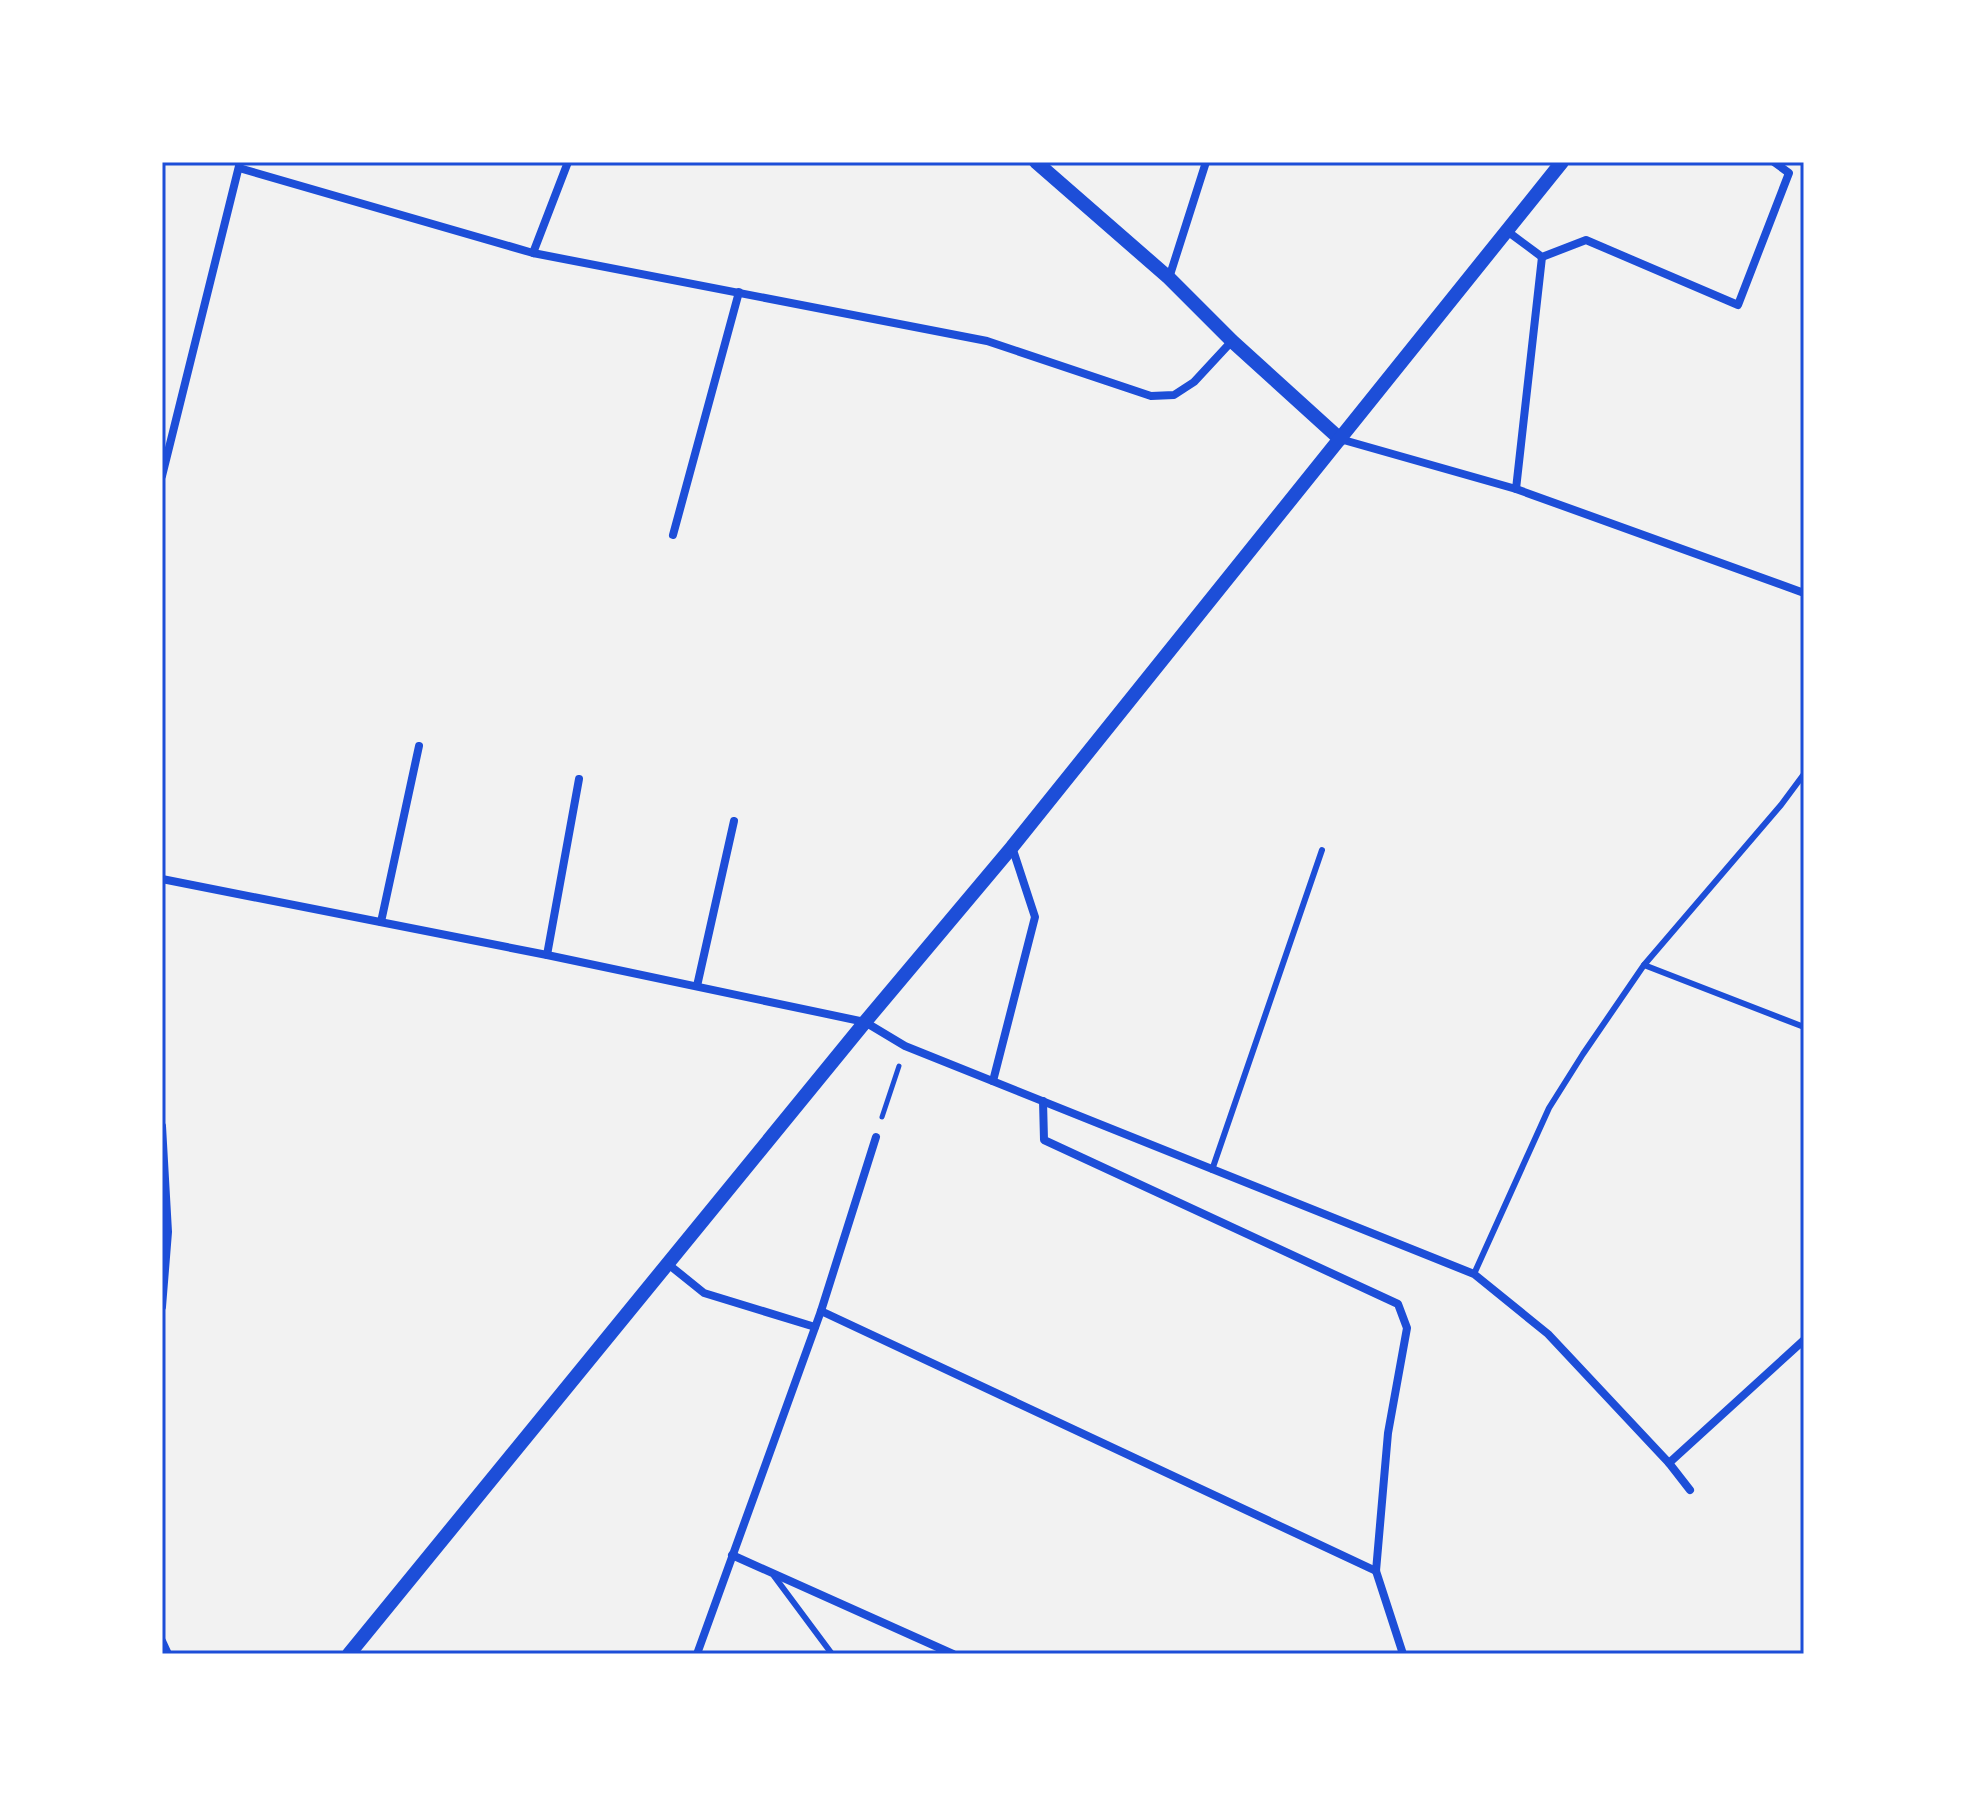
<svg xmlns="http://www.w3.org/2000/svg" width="1966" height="1816" font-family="Figtree,sans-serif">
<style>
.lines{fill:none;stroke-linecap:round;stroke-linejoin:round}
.path{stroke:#1d4ed8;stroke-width:5}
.service{stroke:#1d4ed8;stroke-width:6}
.minor{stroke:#1d4ed8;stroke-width:8}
.tertiary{stroke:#1d4ed8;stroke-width:14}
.neatline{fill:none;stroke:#1d4ed8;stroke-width:3}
</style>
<rect width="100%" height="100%" fill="#f2f2f2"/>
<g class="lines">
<polyline class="path" points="882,1117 899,1066"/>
<g class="service">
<polyline points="1644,965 1804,1027"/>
<polyline points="1212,1170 1322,850"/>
<polyline points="1474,1274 1549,1108 1583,1054 1644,965 1781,805 1804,774"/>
<polyline points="774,1576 832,1654"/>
</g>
<g class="minor">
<polyline points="239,168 533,253 987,341 1151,396 1174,395 1194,382 1232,341"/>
<polyline points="1507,231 1542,257 1586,240 1738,305 1789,173 1774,162"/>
<polyline points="533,253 568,162"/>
<polyline points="1169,278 1206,162"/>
<polyline points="1340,439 1516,489 1804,593"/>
<polyline points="162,476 240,162"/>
<polyline points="1516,489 1542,257"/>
<polyline points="673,535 739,292"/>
<polyline points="162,879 547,955 865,1022 905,1046 1474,1274 1548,1334 1669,1463 1690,1490"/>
<polyline points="381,922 419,746"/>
<polyline points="547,955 579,779"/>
<polyline points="697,986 734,821"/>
<polyline points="993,1081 1035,917 1012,847"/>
<polyline points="1043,1101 1044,1140 1398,1304 1407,1328 1388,1433 1376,1571 1403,1654"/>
<polyline points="162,1126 168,1232 162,1307"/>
<polyline points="668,1264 704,1293 815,1327"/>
<polyline points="821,1311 1376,1571"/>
<polyline points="1669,1463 1804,1340"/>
<polyline points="732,1555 953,1654"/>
<polyline points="162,1641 168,1654"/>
<polyline points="697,1654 821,1311 876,1137"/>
</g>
<g class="tertiary">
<polyline points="1036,162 1169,278 1232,341 1340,439"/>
<polyline points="349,1654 865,1022 1012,847 1562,162"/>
</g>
</g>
<rect width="1966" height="1816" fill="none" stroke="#ffffff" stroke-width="328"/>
<rect x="164" y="164" width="1638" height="1488" class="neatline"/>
</svg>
